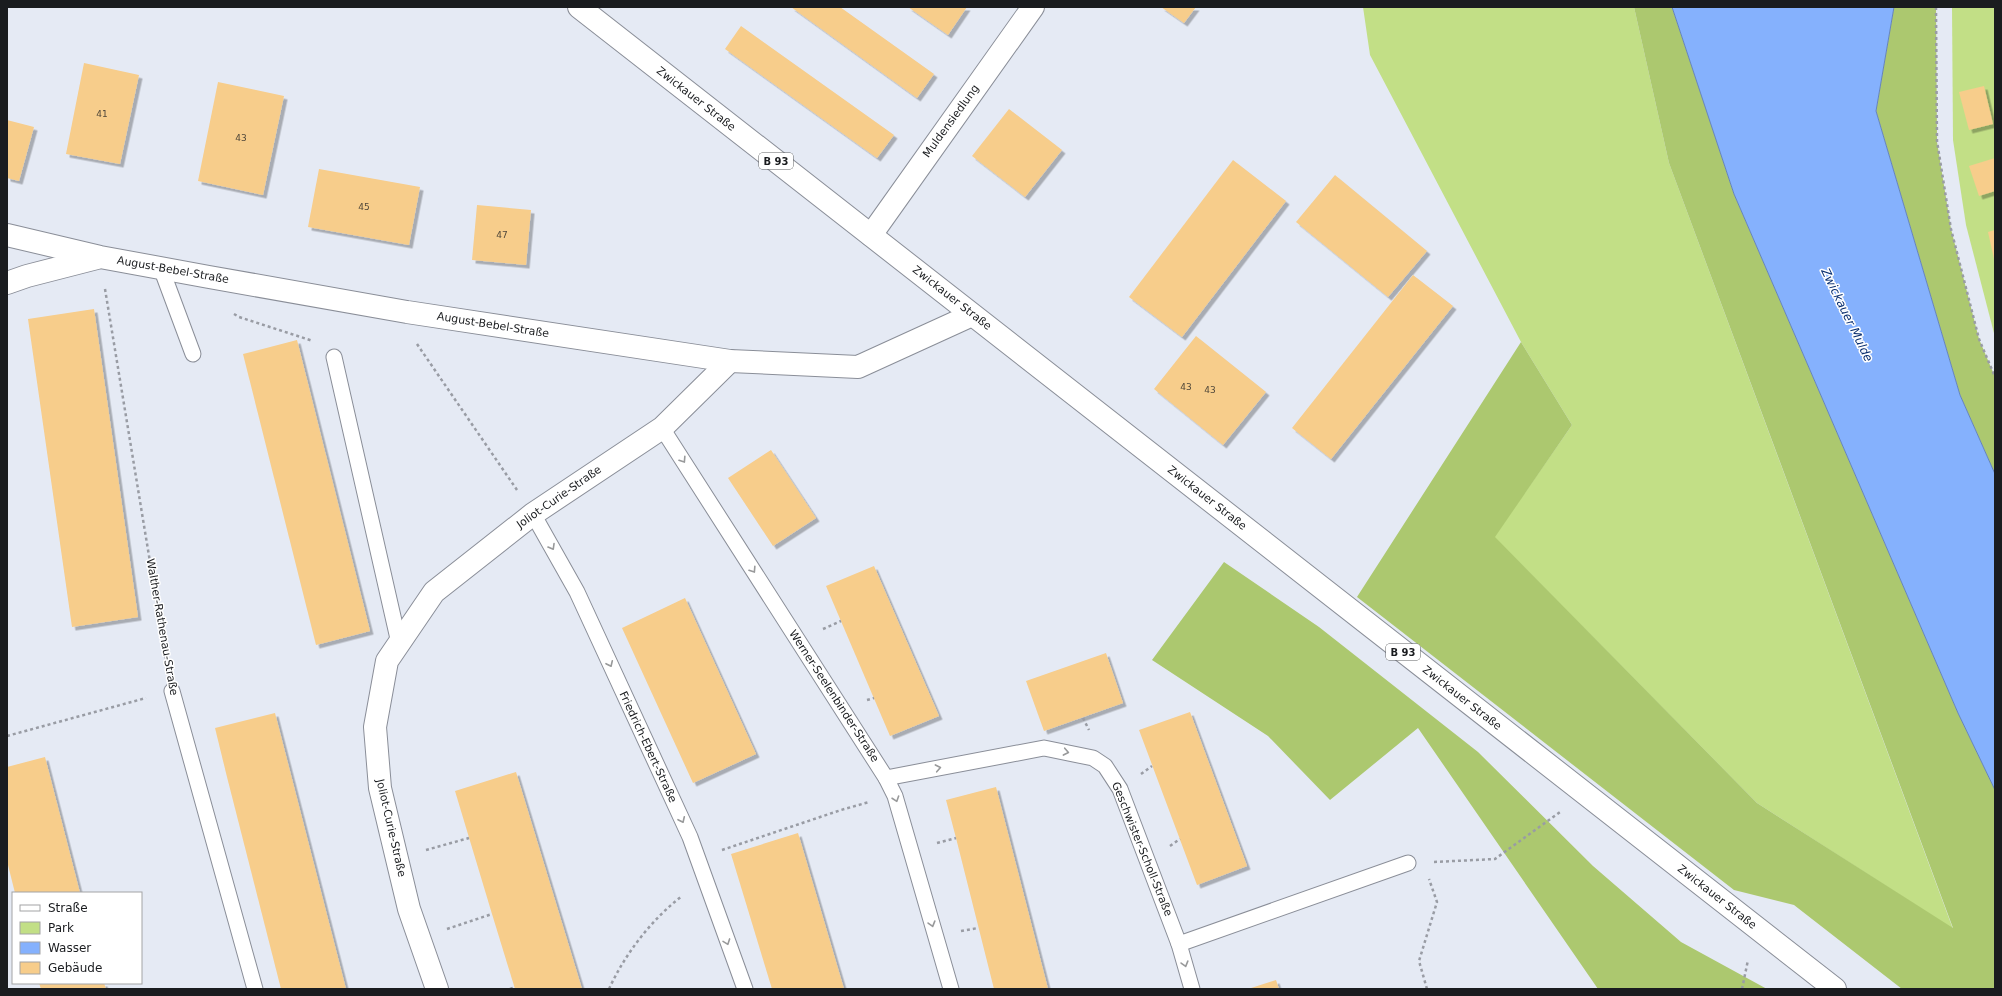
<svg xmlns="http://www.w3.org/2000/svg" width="2002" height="996" font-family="'DejaVu Sans',sans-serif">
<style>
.green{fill:#c2df86}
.forest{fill:#acc86f}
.water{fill:#85b1fd;stroke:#6584ba}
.building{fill:#f7cd8b;filter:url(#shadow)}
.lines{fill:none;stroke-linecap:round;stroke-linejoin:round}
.service-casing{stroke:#8a8e98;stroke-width:17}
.minor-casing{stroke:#8a8e98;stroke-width:24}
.primary-casing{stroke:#8a8e98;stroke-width:24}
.path{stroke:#999ca4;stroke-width:2.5;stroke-dasharray:3 3;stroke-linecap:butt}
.service{stroke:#fff;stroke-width:15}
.minor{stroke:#fff;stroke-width:22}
.primary{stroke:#fff;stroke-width:22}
.oneway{stroke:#98999a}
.labels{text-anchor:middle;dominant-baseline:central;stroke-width:3;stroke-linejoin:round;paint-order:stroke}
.number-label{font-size:9px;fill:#51483a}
.shield{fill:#fff;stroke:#5f6062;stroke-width:1}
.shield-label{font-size:10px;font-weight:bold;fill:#1a1c1f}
.street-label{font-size:11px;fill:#1a1c1f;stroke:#fff}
.water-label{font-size:12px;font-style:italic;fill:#0a2f70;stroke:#fff}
</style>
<defs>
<filter id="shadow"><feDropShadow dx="3.5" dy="3.5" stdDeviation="0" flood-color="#0004"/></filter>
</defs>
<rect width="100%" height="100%" fill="#e5eaf4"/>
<g class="green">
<polygon points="1363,7 1634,7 1669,163 1953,929 1757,803 1494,537 1572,425 1521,342 1370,55"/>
<polygon points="1952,7 1995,7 1995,337 1966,225 1953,140"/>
</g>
<g class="forest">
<polygon points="1634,7 1672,7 1734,194 1958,713 1995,790 1995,989 1902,989 1794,905 1734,890 1357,597 1521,342 1572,425 1495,537 1757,803 1953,928 1669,163"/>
<polygon points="1894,7 1936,7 1937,142 1951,229 1979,339 1995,377 1995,474 1960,395 1876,111"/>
<polygon points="1224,562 1319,627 1478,752 1593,866 1681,942 1767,989 1598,989 1418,728 1330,800 1268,736 1152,660"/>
</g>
<polygon class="water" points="1672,7 1894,7 1876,111 1960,395 1995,474 1995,790 1958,713 1734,194"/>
<g class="building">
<polygon points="791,7 840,7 934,74 917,98"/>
<polygon points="908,7 967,7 948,35"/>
<polygon points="1161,7 1196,7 1184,23"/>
<polygon points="741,26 894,135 877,158 725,49"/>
<polygon points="84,63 139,75 120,164 66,154"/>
<polygon points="218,82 284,96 263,195 198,181"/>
<polygon points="1984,86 1993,124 1969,130 1959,92"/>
<polygon points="1009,109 1062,150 1025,197 972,156"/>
<polygon points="7,120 34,127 19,181 7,178"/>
<polygon points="1995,158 1995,191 1979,196 1969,166"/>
<polygon points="1233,160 1286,201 1182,337 1129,297"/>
<polygon points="319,169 420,187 409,245 308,227"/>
<polygon points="1335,175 1427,251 1388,297 1296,222"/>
<polygon points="477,205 531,210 526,265 472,260"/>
<polygon points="1995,230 1995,259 1994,259 1988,232"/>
<polygon points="1413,275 1453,306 1331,459 1292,428"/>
<polygon points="94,309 138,617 72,627 28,319"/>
<polygon points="1196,336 1266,392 1223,445 1154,389"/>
<polygon points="297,340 370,631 316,645 243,354"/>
<polygon points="771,450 816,518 773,546 728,478"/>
<polygon points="874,566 939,716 890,736 826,586"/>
<polygon points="685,598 756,754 693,783 622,628"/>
<polygon points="1106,653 1123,703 1044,731 1026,681"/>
<polygon points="1190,712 1247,866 1197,885 1139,730"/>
<polygon points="275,713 346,989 281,989 227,777 215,728"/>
<polygon points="45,757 80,893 15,893 7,861 7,767"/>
<polygon points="516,772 582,989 515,989 492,914 455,791"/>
<polygon points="996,787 1048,989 994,989 956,838 946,800"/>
<polygon points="798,833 844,989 772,989 748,910 731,854"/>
<polygon points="1276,980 1279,989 1248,989"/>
<polygon points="39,983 104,983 106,989 41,989"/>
</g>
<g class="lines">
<defs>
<g id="service">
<polyline points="161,268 193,354"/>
<polyline points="334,357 399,643"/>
<polyline points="662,428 886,778 895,796 951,989"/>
<polyline points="533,514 577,592 690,837 745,989"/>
<polyline points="172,691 255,989"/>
<polyline points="886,778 1044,748 1093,758 1105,766 1120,789 1179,944 1192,989"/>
<polyline points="1179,944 1408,863"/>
</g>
<g id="minor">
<polyline points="7,235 100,257 209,277 407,312 730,361 858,367 972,315"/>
<polyline points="871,235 1033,7"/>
<polyline points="7,283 27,276 97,258"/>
<polyline points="437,989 409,909 380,788 375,727 387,661 434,592 533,514 662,428 730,361"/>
</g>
<polyline id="primary" points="579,7 1835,989"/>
</defs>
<use href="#service" class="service-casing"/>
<use href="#minor" class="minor-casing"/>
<use href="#primary" class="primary-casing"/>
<g class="path">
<polyline points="1936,7 1937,141 1951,229 1979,339 1995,377"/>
<polyline points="105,289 167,665"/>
<polyline points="234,314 239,317 313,341"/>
<polyline points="417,344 517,490"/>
<polyline points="823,629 841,621"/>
<polyline points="867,700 874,698"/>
<polyline points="1083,718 1089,730"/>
<polyline points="7,736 146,698"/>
<polyline points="1141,774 1152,766"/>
<polyline points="937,843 956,838"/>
<polyline points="1170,846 1180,839"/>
<polyline points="426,850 469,838"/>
<polyline points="722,850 841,810 869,802"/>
<polyline points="1434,862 1495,859 1560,812"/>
<polyline points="447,929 492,914"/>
<polyline points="961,931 978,928"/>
<polyline points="510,989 515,987"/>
<path d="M609,989C625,954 651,920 682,896"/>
<polyline points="1427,989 1419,961 1437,902 1429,879"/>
<polyline points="1742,989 1748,960"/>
</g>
<use href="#service" class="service"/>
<use href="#minor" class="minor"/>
<use href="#primary" class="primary"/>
</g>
<defs><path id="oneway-chevron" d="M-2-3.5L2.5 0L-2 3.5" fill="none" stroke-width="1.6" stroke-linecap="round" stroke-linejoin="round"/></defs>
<g class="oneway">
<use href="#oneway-chevron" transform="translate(683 460) rotate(57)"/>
<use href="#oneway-chevron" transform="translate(552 547) rotate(60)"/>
<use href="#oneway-chevron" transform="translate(753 570) rotate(57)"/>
<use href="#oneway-chevron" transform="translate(610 664) rotate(65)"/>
<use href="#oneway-chevron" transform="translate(1066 752) rotate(11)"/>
<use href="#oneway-chevron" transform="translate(938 768) rotate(-11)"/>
<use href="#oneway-chevron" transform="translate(896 799) rotate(71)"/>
<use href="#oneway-chevron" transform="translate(682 820) rotate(65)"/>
<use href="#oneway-chevron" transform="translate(932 924) rotate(74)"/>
<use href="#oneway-chevron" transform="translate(727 942) rotate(70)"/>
<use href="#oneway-chevron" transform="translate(1185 964) rotate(74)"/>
</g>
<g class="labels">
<g class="number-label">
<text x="102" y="114">41</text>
<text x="241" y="138">43</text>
<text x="364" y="207">45</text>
<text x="502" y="235">47</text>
<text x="1186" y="387">43</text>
<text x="1210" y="390">43</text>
</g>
<g class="shield">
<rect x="759" y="153" width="34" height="16" rx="3"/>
<rect x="1386" y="644" width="34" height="16" rx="3"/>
</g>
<g class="shield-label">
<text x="776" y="161">B 93</text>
<text x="1403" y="652">B 93</text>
</g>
<g class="street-label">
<text transform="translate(696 99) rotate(38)">Zwickauer Straße</text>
<text transform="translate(951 121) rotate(-54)">Muldensiedlung</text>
<text transform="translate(173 270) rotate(10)">August-Bebel-Straße</text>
<text transform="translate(952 298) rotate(38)">Zwickauer Straße</text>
<text transform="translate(493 325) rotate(9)">August-Bebel-Straße</text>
<text transform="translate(559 497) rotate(-35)">Joliot-Curie-Straße</text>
<text transform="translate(1207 498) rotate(38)">Zwickauer Straße</text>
<text transform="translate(162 627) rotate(80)">Walther-Rathenau-Straße</text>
<text transform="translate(834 696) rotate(57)">Werner-Seelenbinder-Straße</text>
<text transform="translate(1462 698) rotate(38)">Zwickauer Straße</text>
<text transform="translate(648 747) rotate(65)">Friedrich-Ebert-Straße</text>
<text transform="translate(391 828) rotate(77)">Joliot-Curie-Straße</text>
<text transform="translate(1142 849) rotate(68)">Geschwister-Scholl-Straße</text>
<text transform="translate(1717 897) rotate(38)">Zwickauer Straße</text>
</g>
<g class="water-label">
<text transform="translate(1847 315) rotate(64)">Zwickauer Mulde</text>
</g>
</g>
<rect width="2002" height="996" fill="none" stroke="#1a1c1f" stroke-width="16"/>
<rect x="12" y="892" width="130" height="92" fill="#ffffff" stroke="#a3a4a5"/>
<rect x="20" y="905" width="20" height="6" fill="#ffffff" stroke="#a3a4a5"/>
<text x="48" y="912" font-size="12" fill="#1a1c1f">Straße</text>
<rect x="20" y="922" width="20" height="12" fill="#c2df86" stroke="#a3a4a5"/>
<text x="48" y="932" font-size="12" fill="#1a1c1f">Park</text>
<rect x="20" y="942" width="20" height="12" fill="#85b1fd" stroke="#a3a4a5"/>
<text x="48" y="952" font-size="12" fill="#1a1c1f">Wasser</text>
<rect x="20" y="962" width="20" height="12" fill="#f7cd8b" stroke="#a3a4a5"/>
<text x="48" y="972" font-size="12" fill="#1a1c1f">Gebäude</text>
</svg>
